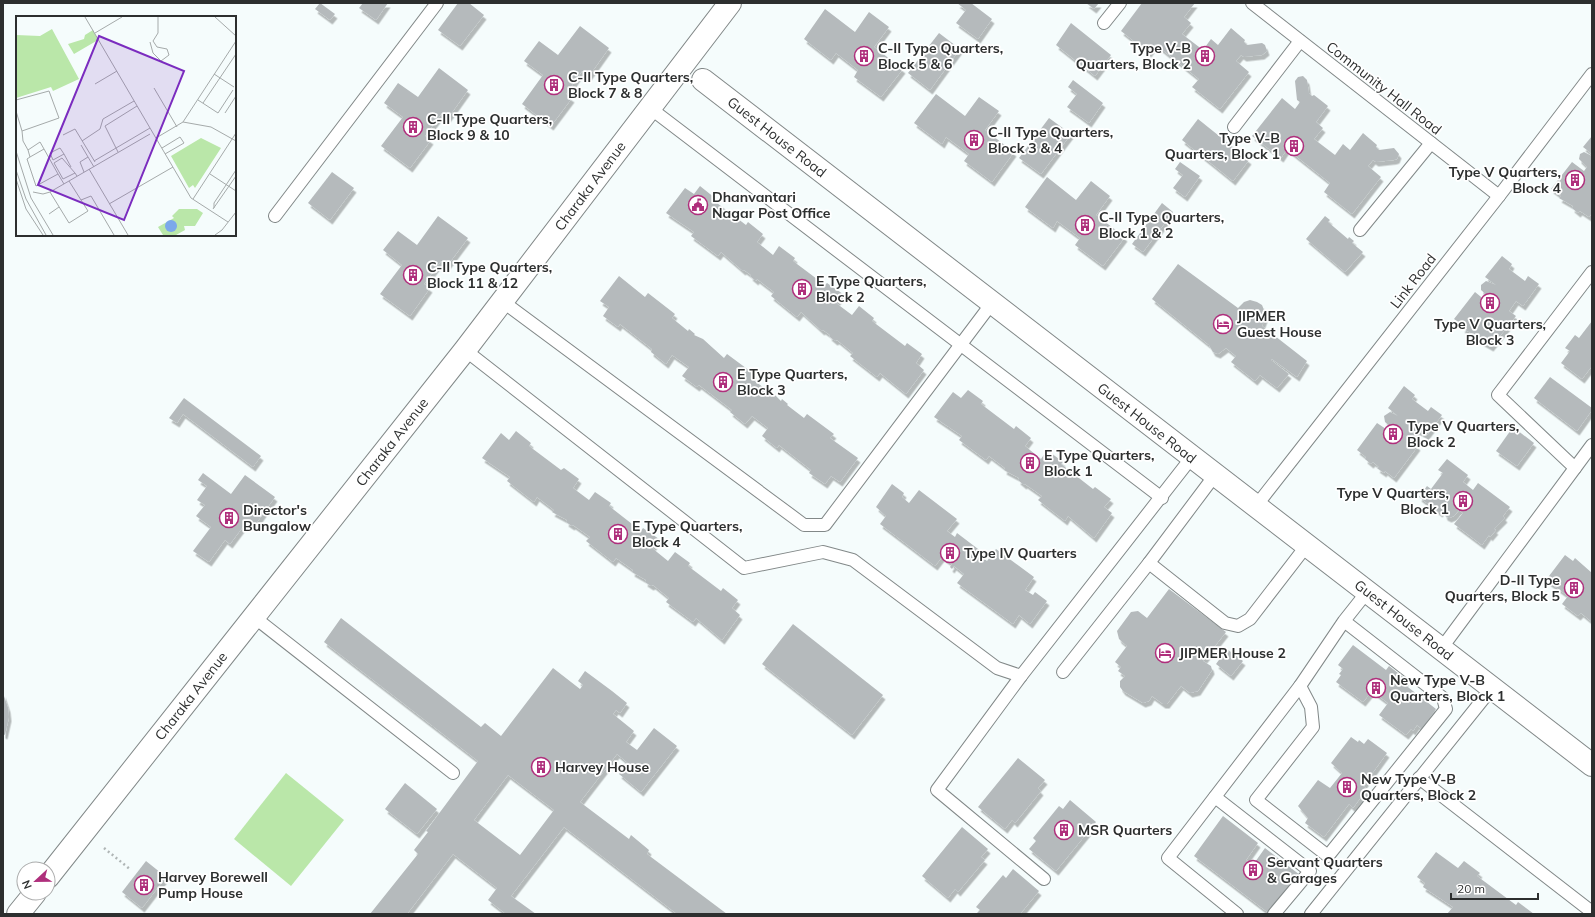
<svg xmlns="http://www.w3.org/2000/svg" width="1595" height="917" font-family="Mulish,sans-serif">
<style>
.green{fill:#bae7a9}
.building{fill:#b5babc;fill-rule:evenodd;filter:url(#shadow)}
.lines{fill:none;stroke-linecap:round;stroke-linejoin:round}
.lane-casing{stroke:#828888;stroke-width:14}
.street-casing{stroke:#828888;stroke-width:24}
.path{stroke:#b0b6b6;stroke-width:2.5;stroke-dasharray:2 3;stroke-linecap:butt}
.lane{stroke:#fff;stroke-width:12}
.street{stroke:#fff;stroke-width:22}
.labels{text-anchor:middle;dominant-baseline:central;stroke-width:3.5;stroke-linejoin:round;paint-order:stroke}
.poi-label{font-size:14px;font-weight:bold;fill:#2d2f2f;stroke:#fff;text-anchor:start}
.street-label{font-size:14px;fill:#2d2f2f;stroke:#fff}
.inset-road{fill:none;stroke:#a5aaaa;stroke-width:1}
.view{fill:#7b2cbf;fill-opacity:0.15;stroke:#7b2cbf;stroke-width:2}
.inset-edge{fill:none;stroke:#2d2f2f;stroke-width:2}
</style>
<defs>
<filter id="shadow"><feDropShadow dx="2.5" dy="4.5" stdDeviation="0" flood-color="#0004"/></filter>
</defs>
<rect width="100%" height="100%" fill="#f5fcfc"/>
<polygon class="green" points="286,773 344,820 291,886 234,839"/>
<g class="building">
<polygon points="320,3 335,14 330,20 315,9"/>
<polygon points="363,3 388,3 376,20 359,8"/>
<polygon points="458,3 469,3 484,15 460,46 438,30"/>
<polygon points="957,3 971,3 992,19 978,39 956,23 966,10"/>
<polygon points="1086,3 1099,3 1094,9"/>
<polygon points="1142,3 1195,3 1184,17 1191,23 1182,34 1203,50 1211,39 1218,45 1231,28 1245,40 1244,42 1247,45 1262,43 1265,45 1267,51 1262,55 1244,57 1241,55 1236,61 1249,72 1220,109 1192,87 1199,79 1155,44 1149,53 1121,31"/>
<polygon points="825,9 855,32 869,12 889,27 874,47 903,69 881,97 854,77 858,70 836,53 831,60 804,39"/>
<polygon points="1071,23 1111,55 1095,76 1056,45"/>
<polygon points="580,26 609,48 589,76 582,71 566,94 572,98 551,126 522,104 543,75 524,61 539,41 558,55"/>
<polygon points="939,33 960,49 930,90 908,73"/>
<polygon points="439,68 468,90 448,118 442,113 425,136 431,140 410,168 381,146 403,117 384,103 398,83 418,97"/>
<polygon points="1303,76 1307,80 1309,93 1312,96 1314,95 1328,106 1316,122 1323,128 1314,139 1335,155 1343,144 1350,150 1363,133 1377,145 1376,147 1379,150 1394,148 1399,154 1397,159 1394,160 1376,162 1373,160 1368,166 1381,177 1352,214 1324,192 1330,183 1287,149 1281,158 1252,136 1282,98 1295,109 1300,102 1297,100 1295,81 1298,77"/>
<polygon points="1073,80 1103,103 1089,123 1067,107 1077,94 1068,87"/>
<polygon points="936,94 965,116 979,97 999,111 985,130 1014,152 992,182 964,161 969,154 946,137 942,144 914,123"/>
<polygon points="1049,118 1071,134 1041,174 1019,158"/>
<polygon points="1198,119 1249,160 1233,181 1182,140"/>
<polygon points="1592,136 1592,154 1583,147"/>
<polygon points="1584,152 1592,156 1592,213 1589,217 1580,211 1578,213 1572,208 1573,206 1559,198 1561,196 1551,189 1572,162 1584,171 1587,167 1579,159 1580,154"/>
<polygon points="1180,162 1200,176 1185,197 1173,188 1183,175 1175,169"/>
<polygon points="332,172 354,188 330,220 308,203"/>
<polygon points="1047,177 1076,200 1091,181 1110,196 1096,215 1125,237 1103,266 1075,245 1080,238 1057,221 1053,228 1025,207"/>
<polygon points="700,186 715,198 713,200 746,225 748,222 763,234 757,242 773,255 779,246 795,258 793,261 825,285 827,283 843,294 836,303 852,315 859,306 874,318 872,321 905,346 907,343 922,354 916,363 924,370 906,394 880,373 877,377 850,356 853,353 837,340 835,341 829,336 830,335 823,330 822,331 801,312 797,317 771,296 774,292 757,279 756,281 750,276 751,275 744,270 743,271 721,252 718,256 691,236 694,232 666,213 685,188 694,194"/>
<polygon points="1162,203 1173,212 1143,252 1132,244"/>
<polygon points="438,216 468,238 447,266 441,261 424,284 430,288 410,316 380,294 402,265 383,250 398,231 417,245"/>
<polygon points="1325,216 1330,220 1328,222 1348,239 1349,237 1354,241 1352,243 1363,252 1345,272 1306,239"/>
<polygon points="1502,256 1512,264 1509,269 1525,281 1528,276 1539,284 1523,306 1516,301 1509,311 1516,316 1491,347 1475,338 1476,336 1462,328 1464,326 1454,319 1475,292 1486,301 1489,297 1481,290 1481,285 1486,281 1496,285 1485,277"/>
<polygon points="1178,264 1238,308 1244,302 1250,300 1257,302 1262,305 1266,315 1262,326 1307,361 1297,377 1272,359 1271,360 1289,374 1277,388 1260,375 1255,381 1231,362 1236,356 1226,348 1218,354 1213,352 1209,345 1152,299"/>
<polygon points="619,276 645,297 648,293 675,314 672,318 688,331 689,329 695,334 694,335 703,339 724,358 727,354 754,374 751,378 768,391 769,389 781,401 782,399 788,404 787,405 804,418 807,414 834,434 830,438 858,458 840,482 831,476 825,484 809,473 811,470 779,445 777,448 762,436 768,428 752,416 745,424 730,412 732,410 699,385 697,387 682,376 689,367 672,355 666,364 651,352 652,349 620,324 618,327 603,316 609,307 600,301"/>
<polygon points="1592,321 1592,366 1582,379 1561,363 1570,351 1565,348 1575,335 1579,338"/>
<polygon points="1550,377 1592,408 1592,410 1577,431 1534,398"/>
<polygon points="1404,386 1415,395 1412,399 1428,411 1431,407 1442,415 1426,436 1419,431 1411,441 1418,446 1394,478 1385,471 1384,473 1377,468 1379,467 1373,462 1371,464 1365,459 1366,457 1357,450 1377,423 1389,431 1392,428 1385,422 1384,416 1390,412 1398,416 1388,408"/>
<polygon points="968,390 983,401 981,404 1014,429 1016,426 1031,438 1025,446 1041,459 1047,450 1063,462 1061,464 1093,489 1095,487 1111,499 1104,507 1112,513 1094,538 1068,516 1065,521 1038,500 1042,496 1025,484 1024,485 1018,480 1019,478 1004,470 1005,468 989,456 986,460 959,440 962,436 934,417 953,392 961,398"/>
<polygon points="184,398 261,456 253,467 183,414 177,423 169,418"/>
<polygon points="1513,427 1534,443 1517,466 1496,451"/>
<polygon points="516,431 531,443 529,446 561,470 564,468 579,479 573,488 589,500 595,492 611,503 609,506 641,531 643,528 659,539 652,548 668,561 675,552 690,563 688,566 721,591 723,588 738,600 732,608 740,615 722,640 696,618 693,622 666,602 669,598 653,585 651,586 645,582 646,580 632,572 633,570 616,558 613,562 586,541 590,537 573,525 572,526 566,522 567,520 552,512 554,510 537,497 534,502 507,481 510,477 482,458 501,433 509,440"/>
<polygon points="1447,459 1468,475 1463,482 1473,490 1478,483 1510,507 1503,516 1505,518 1494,529 1496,530 1490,537 1489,535 1482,545 1454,524 1463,513 1459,510 1454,516 1449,518 1445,516 1444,512 1447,503 1440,513 1419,497 1427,486 1431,489 1443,473 1438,470"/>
<polygon points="203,473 231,494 245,475 275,497 255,525 248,520 230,544 225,540 209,562 193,551 211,527 196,516 205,505 197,500 207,486 198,480"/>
<polygon points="892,484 904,493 902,497 909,503 919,490 957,519 947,531 955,537 957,533 982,552 980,555 987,561 996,549 1034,577 1025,590 1033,595 1035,592 1047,601 1030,624 1019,615 1013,624 957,583 964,574 954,566 952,569 950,567 952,564 942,557 935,566 880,524 886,516 876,507"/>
<polygon points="1565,555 1573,561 1575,558 1592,573 1592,622 1581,613 1578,616 1562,604 1568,596 1546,580"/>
<polygon points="1169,589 1226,632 1203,661 1211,666 1212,670 1198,691 1190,693 1181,686 1167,704 1163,704 1152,696 1149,701 1143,703 1123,691 1120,687 1120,681 1125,676 1118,671 1121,667 1115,662 1127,646 1119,639 1117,631 1131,612 1138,611 1147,618"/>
<path d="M341,618L481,727L485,723L501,736L553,668L580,689L583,685L578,681L585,671L612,691L627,703L620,713L616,710L613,714L634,731L626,742L637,750L654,728L677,746L641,792L619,774L628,763L617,754L580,802L629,839L631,835L649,850L647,854L727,914H677L564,827L511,896L536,914H506L488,900L497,888L453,854L407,914H370L418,854L414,850L428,832L426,831L478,761L324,642ZM508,775L554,810L520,855L474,820Z"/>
<polygon points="793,624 883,695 852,735 762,664"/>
<polygon points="1353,645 1386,670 1389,666 1407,680 1404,684 1436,709 1422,729 1417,725 1413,731 1411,729 1406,735 1379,715 1388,703 1372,691 1363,702 1336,682 1341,675 1339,674 1343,669 1338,665"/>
<polygon points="1227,649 1243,661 1231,676 1216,664"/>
<polygon points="3,693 8,708 9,717 5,735 3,734"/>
<polygon points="1351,737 1358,742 1359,740 1364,744 1368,739 1387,753 1363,786 1367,789 1353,808 1349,804 1324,837 1305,823 1308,818 1298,806 1318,780 1330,788 1342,773 1331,763"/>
<polygon points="1018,758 1045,780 1038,788 1041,791 1015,823 1012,820 1005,829 978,807"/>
<polygon points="405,783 437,809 417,834 385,809"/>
<polygon points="1070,800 1096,822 1056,871 1029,849 1036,841 1033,838 1059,806 1063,809"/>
<polygon points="1223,816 1258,843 1246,860 1253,865 1265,848 1300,875 1270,914 1194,856"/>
<polygon points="962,827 988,849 981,857 985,860 958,892 955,889 948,898 922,876"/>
<polygon points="1436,852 1458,868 1464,861 1480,873 1477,876 1516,905 1518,902 1534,914 1447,914 1453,907 1423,887 1425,883 1417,877"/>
<polygon points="146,861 166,877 142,908 122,892"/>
<polygon points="1013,869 1039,891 1020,914 976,914 980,910 976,907 1003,875 1006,878"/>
</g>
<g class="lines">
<defs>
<g id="lane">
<polyline points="1252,3 1499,196"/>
<polyline points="1104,23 1120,3"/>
<polyline points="650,108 1162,498"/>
<polyline points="1234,127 1300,41"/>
<polyline points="275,216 437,3"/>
<polyline points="1360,230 1431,143"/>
<polyline points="502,301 804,525 825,525 992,303"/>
<polyline points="465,350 744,568 823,552 853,560 997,668 1021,676"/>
<polyline points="1575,468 1592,445"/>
<polyline points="1215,475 1149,563 1225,623 1238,626 1250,619 1307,545"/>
<polyline points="1256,506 1499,196 1592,74"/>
<polyline points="254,617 453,773"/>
<polyline points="1344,621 1300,686 1311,707 1313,727 1256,800 1328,856 1446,709 1443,698 1344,621 1367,592"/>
<polyline points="1441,649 1575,468 1498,395 1592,272"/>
<polyline points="1063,672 1149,563"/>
<polyline points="1419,778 1592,912"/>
<polyline points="1215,797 1310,871 1274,914"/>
<polyline points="1044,879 937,790 1021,676 1192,457"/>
<polyline points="1237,914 1168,858 1300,686"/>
<polyline points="1311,914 1492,688"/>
</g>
<g id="street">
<polyline points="703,80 1592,765"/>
<polyline points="48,877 465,350 730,3"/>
<polyline points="18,914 35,893"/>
</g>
</defs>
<use href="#lane" class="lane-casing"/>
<use href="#street" class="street-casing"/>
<polyline class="path" points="104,848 131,870"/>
<use href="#lane" class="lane"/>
<use href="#street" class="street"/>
</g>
<defs>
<symbol id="building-ring" viewBox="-11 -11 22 22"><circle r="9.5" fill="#fff" stroke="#af2f7c" stroke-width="1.5"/><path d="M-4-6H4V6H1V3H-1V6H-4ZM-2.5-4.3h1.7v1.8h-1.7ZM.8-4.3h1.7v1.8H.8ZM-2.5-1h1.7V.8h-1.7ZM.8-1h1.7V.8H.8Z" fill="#af2f7c"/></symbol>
<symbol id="civic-ring" viewBox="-11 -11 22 22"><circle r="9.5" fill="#fff" stroke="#af2f7c" stroke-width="1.5"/><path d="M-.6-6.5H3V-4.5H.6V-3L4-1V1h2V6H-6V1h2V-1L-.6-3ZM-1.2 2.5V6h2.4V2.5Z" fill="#af2f7c"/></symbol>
<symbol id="hotel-ring" viewBox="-11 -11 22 22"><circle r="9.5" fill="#fff" stroke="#af2f7c" stroke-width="1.5"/><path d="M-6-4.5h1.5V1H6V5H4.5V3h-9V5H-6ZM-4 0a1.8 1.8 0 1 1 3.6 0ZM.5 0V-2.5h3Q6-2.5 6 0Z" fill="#af2f7c"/></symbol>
</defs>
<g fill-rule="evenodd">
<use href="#building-ring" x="853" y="45" width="22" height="22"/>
<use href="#building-ring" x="1194" y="45" width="22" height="22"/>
<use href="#building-ring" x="543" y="74" width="22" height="22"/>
<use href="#building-ring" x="402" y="116" width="22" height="22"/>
<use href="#building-ring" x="963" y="129" width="22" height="22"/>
<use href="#building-ring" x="1283" y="135" width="22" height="22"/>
<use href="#building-ring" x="1564" y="169" width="22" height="22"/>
<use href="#civic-ring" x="687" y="194" width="22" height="22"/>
<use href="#building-ring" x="1074" y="214" width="22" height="22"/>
<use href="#building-ring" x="402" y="264" width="22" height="22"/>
<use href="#building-ring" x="791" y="278" width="22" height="22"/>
<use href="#building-ring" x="1479" y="292" width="22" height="22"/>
<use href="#hotel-ring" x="1212" y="313" width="22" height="22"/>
<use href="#building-ring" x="712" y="371" width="22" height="22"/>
<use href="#building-ring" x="1382" y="423" width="22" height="22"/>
<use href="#building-ring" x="1019" y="452" width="22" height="22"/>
<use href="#building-ring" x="1452" y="490" width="22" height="22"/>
<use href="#building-ring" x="218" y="507" width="22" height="22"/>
<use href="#building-ring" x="607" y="523" width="22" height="22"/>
<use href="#building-ring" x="939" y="542" width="22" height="22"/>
<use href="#building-ring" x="1563" y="577" width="22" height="22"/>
<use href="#hotel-ring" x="1154" y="642" width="22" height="22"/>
<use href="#building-ring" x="1365" y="677" width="22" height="22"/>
<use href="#building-ring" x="530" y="756" width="22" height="22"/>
<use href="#building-ring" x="1336" y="776" width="22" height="22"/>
<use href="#building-ring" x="1053" y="819" width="22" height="22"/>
<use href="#building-ring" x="1242" y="859" width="22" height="22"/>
<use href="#building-ring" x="133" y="874" width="22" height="22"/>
</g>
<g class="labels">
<g class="poi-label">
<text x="878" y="48">C-II Type Quarters,<tspan x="878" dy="16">Block 5 &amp; 6</tspan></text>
<text x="1191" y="48" text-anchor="end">Type V-B<tspan x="1191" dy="16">Quarters, Block 2</tspan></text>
<text x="568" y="77">C-II Type Quarters,<tspan x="568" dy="16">Block 7 &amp; 8</tspan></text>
<text x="427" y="119">C-II Type Quarters,<tspan x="427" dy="16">Block 9 &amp; 10</tspan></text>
<text x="988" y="132">C-II Type Quarters,<tspan x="988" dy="16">Block 3 &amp; 4</tspan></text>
<text x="1280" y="138" text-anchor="end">Type V-B<tspan x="1280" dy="16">Quarters, Block 1</tspan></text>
<text x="1561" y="172" text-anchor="end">Type V Quarters,<tspan x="1561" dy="16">Block 4</tspan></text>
<text x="712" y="197">Dhanvantari<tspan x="712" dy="16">Nagar Post Office</tspan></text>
<text x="1099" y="217">C-II Type Quarters,<tspan x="1099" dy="16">Block 1 &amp; 2</tspan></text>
<text x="427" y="267">C-II Type Quarters,<tspan x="427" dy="16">Block 11 &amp; 12</tspan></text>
<text x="816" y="281">E Type Quarters,<tspan x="816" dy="16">Block 2</tspan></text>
<text x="1237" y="316">JIPMER<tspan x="1237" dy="16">Guest House</tspan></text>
<text x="1490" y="324" text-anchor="middle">Type V Quarters,<tspan x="1490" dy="16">Block 3</tspan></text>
<text x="737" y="374">E Type Quarters,<tspan x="737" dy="16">Block 3</tspan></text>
<text x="1407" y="426">Type V Quarters,<tspan x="1407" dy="16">Block 2</tspan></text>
<text x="1044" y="455">E Type Quarters,<tspan x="1044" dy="16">Block 1</tspan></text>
<text x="1449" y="493" text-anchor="end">Type V Quarters,<tspan x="1449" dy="16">Block 1</tspan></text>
<text x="243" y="510">Director's<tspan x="243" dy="16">Bungalow</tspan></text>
<text x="632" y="526">E Type Quarters,<tspan x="632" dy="16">Block 4</tspan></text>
<text x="964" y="553">Type IV Quarters</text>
<text x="1560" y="580" text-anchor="end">D-II Type<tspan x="1560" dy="16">Quarters, Block 5</tspan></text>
<text x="1179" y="653">JIPMER House 2</text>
<text x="1390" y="680">New Type V-B<tspan x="1390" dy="16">Quarters, Block 1</tspan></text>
<text x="555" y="767">Harvey House</text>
<text x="1361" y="779">New Type V-B<tspan x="1361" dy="16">Quarters, Block 2</tspan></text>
<text x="1078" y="830">MSR Quarters</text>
<text x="1267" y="862">Servant Quarters<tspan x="1267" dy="16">&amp; Garages</tspan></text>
<text x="158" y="877">Harvey Borewell<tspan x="158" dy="16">Pump House</tspan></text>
</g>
<g class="street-label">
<text transform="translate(1384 88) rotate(38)">Community Hall Road</text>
<text transform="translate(777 137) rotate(38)">Guest House Road</text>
<text transform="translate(590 186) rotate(-53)">Charaka Avenue</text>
<text transform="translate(1413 281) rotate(-52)">Link Road</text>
<text transform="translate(1147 423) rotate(38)">Guest House Road</text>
<text transform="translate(392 442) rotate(-52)">Charaka Avenue</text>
<text transform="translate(1404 620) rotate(38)">Guest House Road</text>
<text transform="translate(191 696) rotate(-52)">Charaka Avenue</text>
</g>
</g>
<g transform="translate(16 16)">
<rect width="220" height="220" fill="#f5fcfc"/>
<path d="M36,13L63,63L37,75L35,71L0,82V19L24,20ZM77,14L82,24L58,38L52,28L68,23L69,19ZM185,122L205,132L179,172L177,169L173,172L155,140ZM163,193H181L187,197L179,210H168L169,214L160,219H147L142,211L158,202L156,200Z" fill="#bae7a9"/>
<path d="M149 210a6 6 0 1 1 12 0a6 6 0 1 1-12 0Z" fill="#7ba8ea"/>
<path class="inset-road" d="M69,1L175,182L212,206M199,1L220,20M79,17L106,1M134,26L137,37L145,45L153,39L151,33L141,31L137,25L142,17V1M198,58L218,71M79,68L101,55M138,72L161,111M0,84L33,75L43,102L6,115L0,95M182,84L202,97L217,74M187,87L220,38M209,97L220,80M167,106L195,111L220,125M6,115L7,125L12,134M47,119L59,113L79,146M140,122L167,106L220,25M66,125L84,113L87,103L118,85M65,129L72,141M146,132L164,121L168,127L149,138M28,133L14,141L12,134L24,126L28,133L42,158L48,168M0,135L15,182L37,219M102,136L89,110L121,90M48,138L44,132L34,137L37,144L48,138L55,151M14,141L11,143L20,170L42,158M78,145L134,112M73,153L112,219M0,154L10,183L30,219M68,156L64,146L72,141L78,151M59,157L46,142L38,147L47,163L59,157L61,160M194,158L220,175M0,163L10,193L27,219M53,165L65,184L75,180L98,219M17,176L27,178L34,176L134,118M34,176L53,207L72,195L65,184M177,183L220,117M93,188L157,151M198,192V187L220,154M197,193L220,160M33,198L43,191M199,219L206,214L220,196"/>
<path class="view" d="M83,20L168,55L108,204L22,169Z"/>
<rect width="220" height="220" class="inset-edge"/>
</g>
<rect width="1595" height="917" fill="none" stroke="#2d2f2f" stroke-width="8"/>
<g transform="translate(36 881) rotate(248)"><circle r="19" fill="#ffffff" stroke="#abacac"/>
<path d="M0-3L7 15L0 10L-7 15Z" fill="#af2f7c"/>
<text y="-6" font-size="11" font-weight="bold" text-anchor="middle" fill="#2d2f2f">N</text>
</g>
<path d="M1451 893v6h87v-6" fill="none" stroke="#2d2f2f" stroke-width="2"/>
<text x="1457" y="893" font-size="12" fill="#2d2f2f" stroke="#ffffff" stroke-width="3" paint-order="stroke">20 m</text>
</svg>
